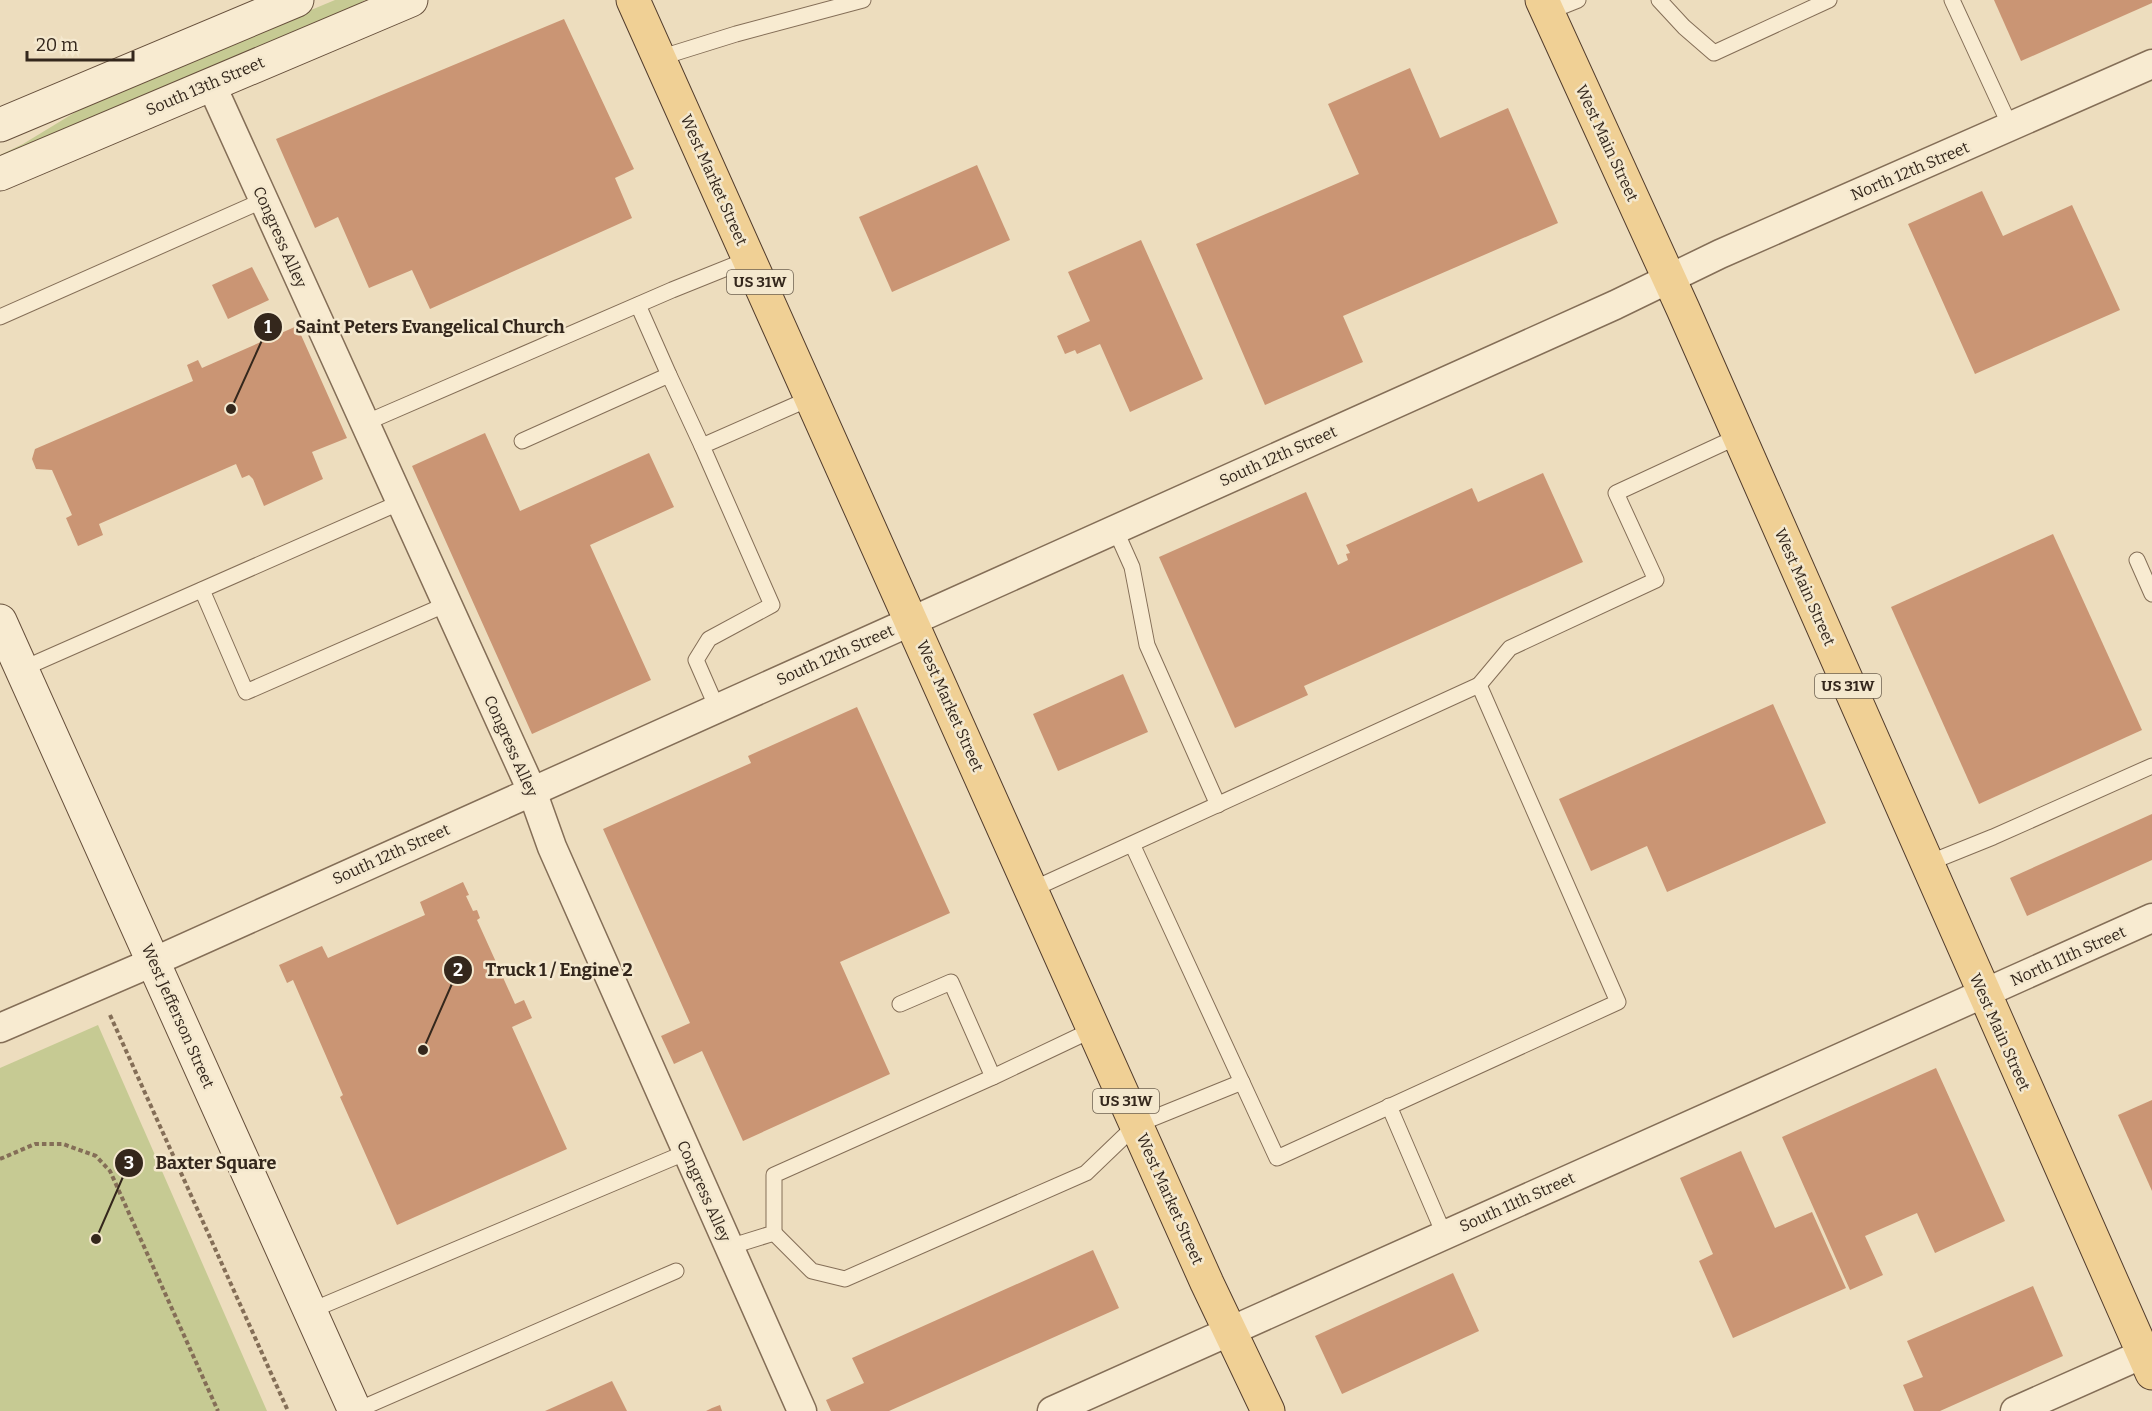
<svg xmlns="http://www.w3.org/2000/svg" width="2152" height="1411" font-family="Bitter,serif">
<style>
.green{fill:#c6ca93}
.building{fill:#ca9574}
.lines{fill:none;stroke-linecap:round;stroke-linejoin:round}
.lane-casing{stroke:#846e57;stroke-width:17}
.street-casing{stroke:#846e57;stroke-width:31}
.secondary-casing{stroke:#664f3b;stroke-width:35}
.primary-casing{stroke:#523c2c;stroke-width:35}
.path{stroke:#846e57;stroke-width:4;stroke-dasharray:4.5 3;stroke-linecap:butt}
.lane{stroke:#f8ebd1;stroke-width:15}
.street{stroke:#f8ebd1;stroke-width:28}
.secondary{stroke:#f8ebd1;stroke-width:33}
.primary{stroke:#f0d095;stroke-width:33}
.labels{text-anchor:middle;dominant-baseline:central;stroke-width:5;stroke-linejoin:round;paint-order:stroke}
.shield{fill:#f4e8ce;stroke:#6e6151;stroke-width:1.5}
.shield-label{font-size:15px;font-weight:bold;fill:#34271c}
.street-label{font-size:16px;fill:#34271c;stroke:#f4e8ce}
.leader{fill:none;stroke:#34271c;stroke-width:2}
.callout-dot{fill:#34271c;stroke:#f4e8ce;stroke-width:2}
.mark-label{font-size:18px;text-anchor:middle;font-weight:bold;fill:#fff}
.callout-label{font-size:18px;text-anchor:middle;font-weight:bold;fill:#34271c;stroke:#f4e8ce;stroke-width:5;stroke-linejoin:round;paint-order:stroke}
</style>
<rect width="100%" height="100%" fill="#edddbe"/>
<g class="green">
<polygon points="335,0 365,0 323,27 0,161 0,155 23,144 97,99"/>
<polygon points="98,1025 267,1411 0,1411 0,1068"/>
</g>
<g class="building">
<polygon points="1994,0 2152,0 2152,3 2021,61"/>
<polygon points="564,19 634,169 615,178 632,218 430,309 412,270 369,288 338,217 315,228 276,139"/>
<polygon points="1410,68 1440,138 1508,108 1558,223 1343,316 1363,362 1265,405 1196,244 1359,174 1328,104"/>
<polygon points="977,165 1010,240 892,292 859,217"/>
<polygon points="1982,191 2003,236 2072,205 2120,310 1975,374 1908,224"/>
<polygon points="1141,240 1203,379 1130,412 1100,344 1077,354 1075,350 1065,354 1057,336 1090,321 1068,272"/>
<polygon points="252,267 269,300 228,319 212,285"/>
<polygon points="297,326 347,438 312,452 323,479 264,506 253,479 249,475 242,478 236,464 99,524 103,535 78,546 66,518 72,515 52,470 36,469 32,459 35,449 193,381 187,365 198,360 202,368"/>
<polygon points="485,433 520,511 649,453 674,507 590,545 651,680 532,734 412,466"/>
<polygon points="1543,473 1583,562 1304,686 1308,695 1235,728 1159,557 1306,492 1338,565 1348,560 1346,554 1350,553 1346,545 1472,488 1478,502"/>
<polygon points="2053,534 2142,730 1979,804 1891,607"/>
<polygon points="1123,674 1148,732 1058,771 1033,714"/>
<polygon points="1773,704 1826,823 1667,892 1647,846 1591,871 1559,799"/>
<polygon points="857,707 950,913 840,962 890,1074 743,1141 702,1051 674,1064 661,1036 690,1023 603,829 751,763 748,756"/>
<polygon points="2152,814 2152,860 2027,916 2010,878"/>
<polygon points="463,882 469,895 466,896 473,911 477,910 480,918 477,920 515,1004 524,1000 532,1018 512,1027 567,1149 397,1225 340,1097 343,1095 293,980 287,983 279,965 322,946 328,958 425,915 420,902"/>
<polygon points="1936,1068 2005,1221 1935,1253 1917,1213 1865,1236 1883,1275 1850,1290 1782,1137"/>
<polygon points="2152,1100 2152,1191 2118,1115"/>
<polygon points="1741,1151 1775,1228 1812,1212 1846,1288 1733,1338 1699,1261 1713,1254 1680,1178"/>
<polygon points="1093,1250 1119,1308 889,1411 831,1411 826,1400 864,1383 852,1358"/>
<polygon points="1453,1273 1479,1331 1342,1394 1315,1336"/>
<polygon points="2033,1286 2063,1356 1940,1411 1914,1411 1903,1385 1923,1377 1907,1341"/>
<polygon points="612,1381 627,1411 545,1411"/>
<polygon points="720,1405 722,1411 706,1411 712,1408"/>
</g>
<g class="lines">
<defs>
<g id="lane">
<polyline points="1659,0 1684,27 1714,53 1829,0"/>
<polyline points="1952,0 2011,128"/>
<polyline points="1548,12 1578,0"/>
<polyline points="659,58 736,34 863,0"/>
<polyline points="638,305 669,375"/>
<polyline points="0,317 264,200"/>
<polyline points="365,423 672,290 749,259"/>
<polyline points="522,441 669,375 702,446"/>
<polyline points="1115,529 1132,567 1147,645 1218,805"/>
<polyline points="2137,560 2152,594"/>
<polyline points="202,590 246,692 447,604"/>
<polyline points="22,669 401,502"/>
<polyline points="1479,685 1510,648 1656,580 1616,493 1739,436"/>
<polyline points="717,708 696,660 709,639 772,605 702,446 811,398"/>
<polyline points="1926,864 1993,837 2152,766"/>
<polyline points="1031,890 1479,685 1618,1002 1277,1158 1132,844"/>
<polyline points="900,1004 951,982 993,1077"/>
<polyline points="1389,1106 1444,1234"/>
<polyline points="774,1233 812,1271 845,1279 1086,1173 1136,1125 1242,1082"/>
<polyline points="729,1247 774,1233 774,1175 993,1077 1094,1029"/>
<polyline points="310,1311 687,1152"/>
<polyline points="355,1411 676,1271"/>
</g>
<g id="street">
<polyline points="211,84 532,791 552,847 802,1411"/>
<polyline points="0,1028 153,962 1615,305 1720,254 2152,64"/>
<polyline points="1052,1411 2152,918"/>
<polyline points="2015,1411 2143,1354"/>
</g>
<g id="secondary">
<polyline points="0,125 297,0"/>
<polyline points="0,174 411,0"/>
<polyline points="0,621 355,1411"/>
</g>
<g id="primary">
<polyline points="633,0 1207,1283 1268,1411"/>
<polyline points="1542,0 1683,309 2152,1373"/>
</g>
</defs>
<use href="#lane" class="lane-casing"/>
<use href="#street" class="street-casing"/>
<use href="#secondary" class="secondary-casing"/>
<use href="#primary" class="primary-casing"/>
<g class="path">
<polyline points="110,1015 288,1411"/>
<polyline points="0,1159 35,1144 63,1144 96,1156 110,1171 218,1411"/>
</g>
<use href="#lane" class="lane"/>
<use href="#street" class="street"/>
<use href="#secondary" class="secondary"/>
<use href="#primary" class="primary"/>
</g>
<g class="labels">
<g class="shield">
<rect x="727" y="270" width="66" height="24" rx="4.5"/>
<rect x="1815" y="674" width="66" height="24" rx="4.5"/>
<rect x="1093" y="1089" width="66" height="24" rx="4.5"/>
</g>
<g class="shield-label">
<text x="760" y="282">US 31W</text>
<text x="1848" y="686">US 31W</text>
<text x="1126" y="1101">US 31W</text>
</g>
<g class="street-label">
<text transform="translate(205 86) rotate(-23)">South 13th Street</text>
<text transform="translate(1607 143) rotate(65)">West Main Street</text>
<text transform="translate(1910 171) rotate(-23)">North 12th Street</text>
<text transform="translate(714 180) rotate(66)">West Market Street</text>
<text transform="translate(280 237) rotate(66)">Congress Alley</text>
<text transform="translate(1278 456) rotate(-24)">South 12th Street</text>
<text transform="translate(1805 587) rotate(66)">West Main Street</text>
<text transform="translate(835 655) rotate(-24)">South 12th Street</text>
<text transform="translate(950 706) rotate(66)">West Market Street</text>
<text transform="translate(511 746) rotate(66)">Congress Alley</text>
<text transform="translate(391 854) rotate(-24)">South 12th Street</text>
<text transform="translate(2068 956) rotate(-24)">North 11th Street</text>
<text transform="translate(178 1016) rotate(66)">West Jefferson Street</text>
<text transform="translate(2000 1032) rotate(66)">West Main Street</text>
<text transform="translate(704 1191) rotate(66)">Congress Alley</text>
<text transform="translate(1170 1199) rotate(66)">West Market Street</text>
<text transform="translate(1517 1202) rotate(-24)">South 11th Street</text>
</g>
</g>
<path class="leader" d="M231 409L268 327M423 1050L458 970M96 1239L129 1163"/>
<g class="callout-dot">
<circle cx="231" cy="409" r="6"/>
<circle cx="423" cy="1050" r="6"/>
<circle cx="96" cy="1239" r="6"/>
<circle cx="268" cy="327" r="15"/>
<circle cx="458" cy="970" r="15"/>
<circle cx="129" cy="1163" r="15"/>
</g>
<g class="mark-label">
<text x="268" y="333">1</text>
<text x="458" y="976">2</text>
<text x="129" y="1169">3</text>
</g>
<g class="callout-label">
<text x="430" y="333">Saint Peters Evangelical Church</text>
<text x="559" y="976">Truck 1 / Engine 2</text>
<text x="216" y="1169">Baxter Square</text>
</g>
<path d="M27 51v9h106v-9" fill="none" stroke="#34271c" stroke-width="3"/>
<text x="36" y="51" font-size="18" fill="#34271c" stroke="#f4e8ce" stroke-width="4.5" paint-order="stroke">20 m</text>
</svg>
